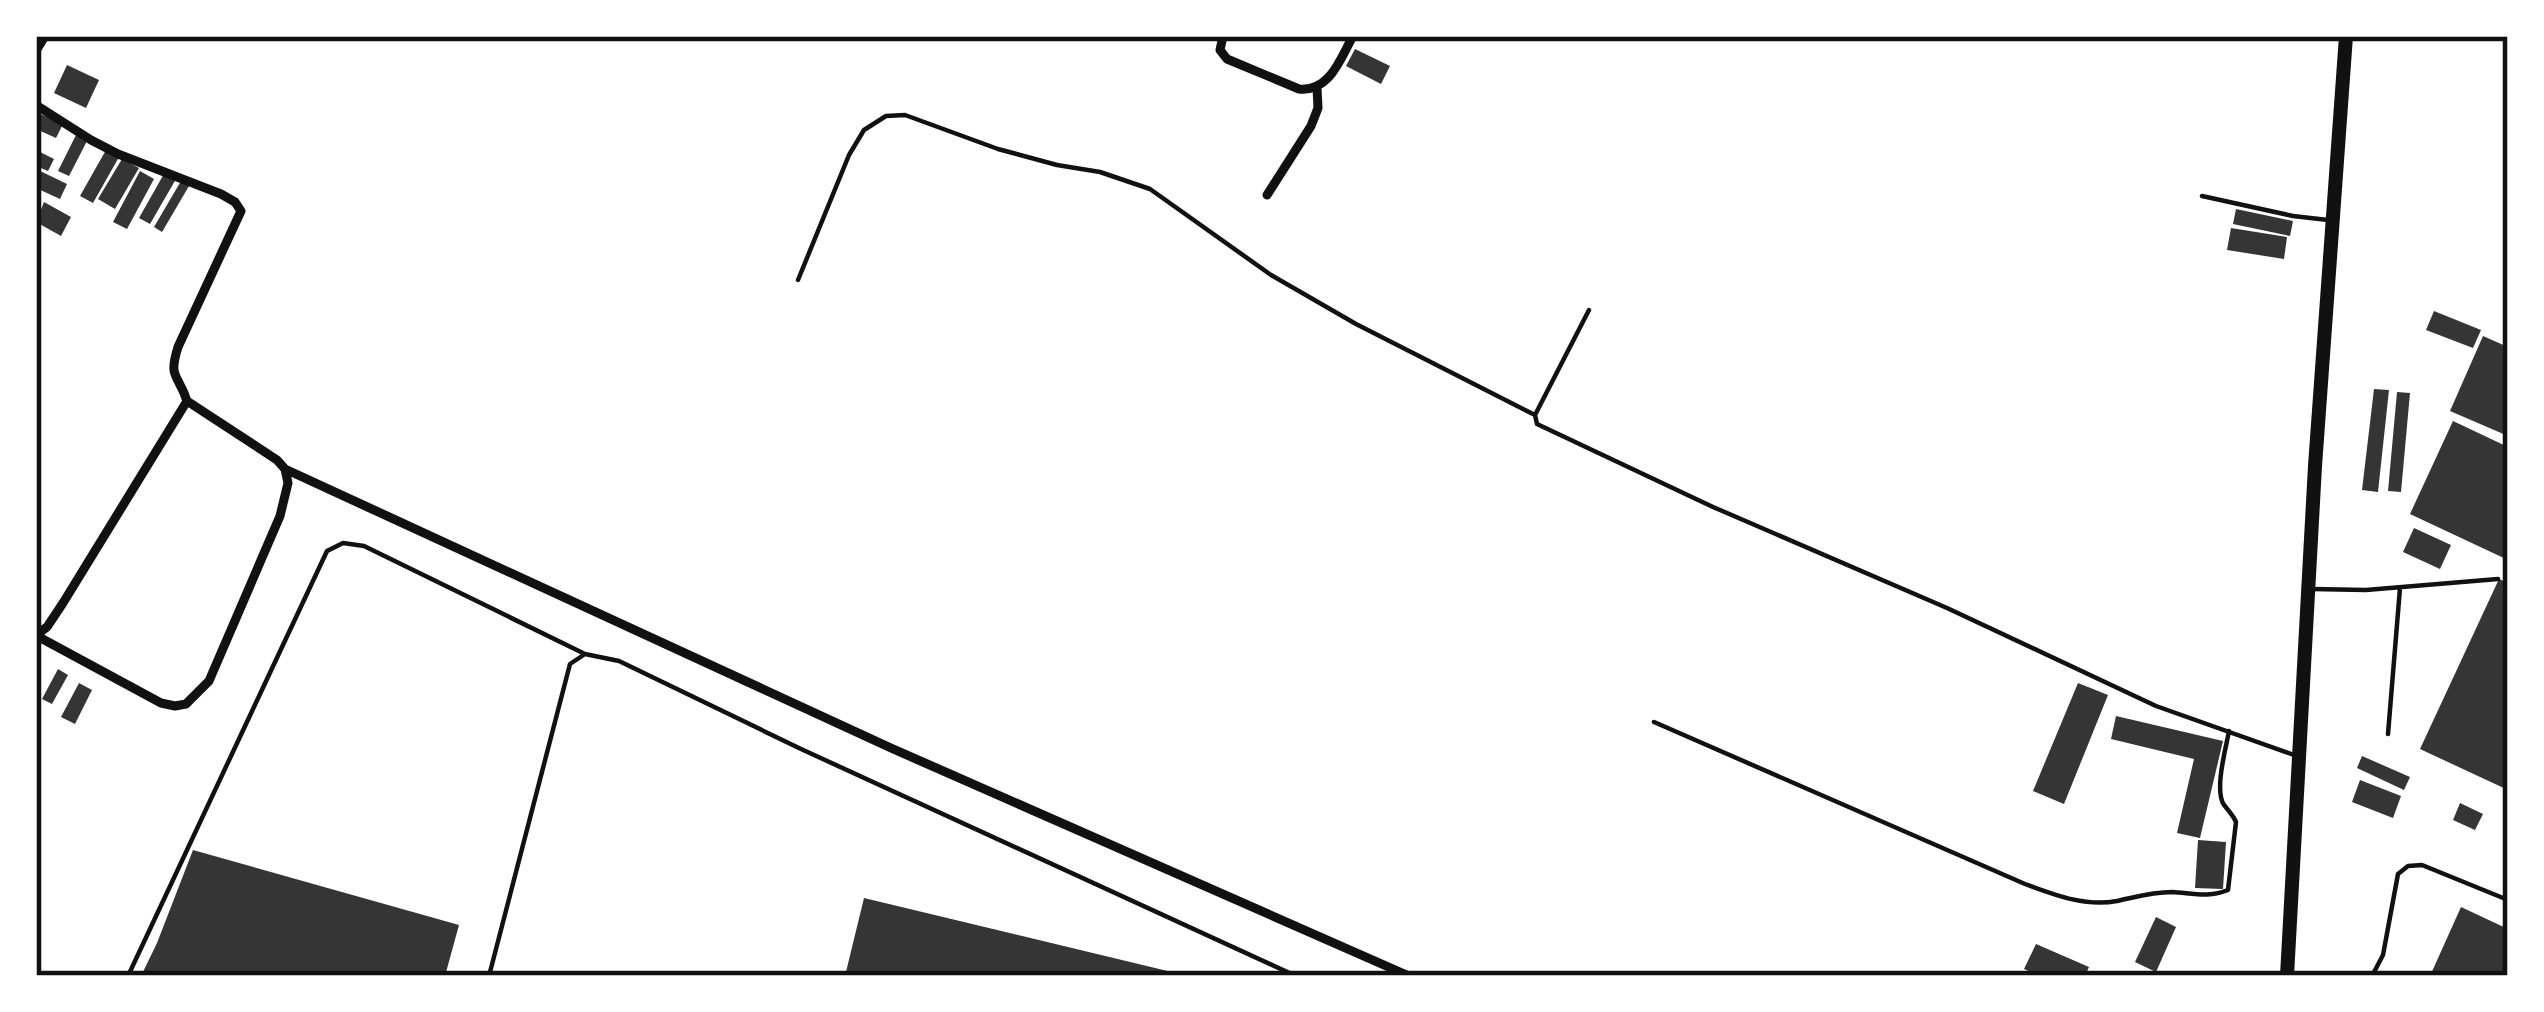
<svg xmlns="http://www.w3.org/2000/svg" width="2544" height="1012" font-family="Manrope,sans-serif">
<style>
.building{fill:#353535}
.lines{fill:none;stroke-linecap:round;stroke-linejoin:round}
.service{stroke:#111;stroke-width:4.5}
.minor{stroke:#111;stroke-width:9}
.primary{stroke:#111;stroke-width:14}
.neatline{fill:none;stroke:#111;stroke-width:4.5}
</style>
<rect width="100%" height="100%" fill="#fff"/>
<!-- building -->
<path class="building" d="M1355,49L1390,66L1381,84L1346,66Z
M67,65L99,80L86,108L54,93Z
M36,112L63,124L56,138L36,129Z
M76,135L87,141L69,176L58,171Z
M36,150L54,159L48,171L36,166Z
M106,150L119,157L93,203L80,196Z
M122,159L139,168L115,209L98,199Z
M36,169L67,184L60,199L36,188Z
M140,171L154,179L127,229L113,222Z
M165,172L176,179L150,224L139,218Z
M181,181L189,186L162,232L154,227Z
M44,202L71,217L61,236L36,222Z
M2236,209L2293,221L2290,236L2233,224Z
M2231,228L2287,237L2284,259L2227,250Z
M2434,311L2481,330L2473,348L2426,330Z
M2483,336L2508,347V436L2450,411Z
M2374,389L2389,390L2378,492L2362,490Z
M2397,392L2410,393L2401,492L2388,491Z
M2453,421L2508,447V560L2410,514Z
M2414,528L2451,545L2440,569L2403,552Z
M2499,579L2508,583V790L2420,749Z
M58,669L68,675L52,704L42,699Z
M79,683L92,690L75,724L61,717Z
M2078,683L2108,695L2064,804L2033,791Z
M2116,716L2223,741L2200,838L2177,833L2194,759L2111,739Z
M2362,756L2410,777L2404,790L2357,768Z
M2360,780L2401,796L2393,818L2352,802Z
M2460,803L2483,814L2475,830L2453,820Z
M2198,840L2226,842L2223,889L2195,888Z
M193,850L459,925L445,976H141L157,943Z
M864,898L1180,974V976H845Z
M2461,907L2508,929V976H2430Z
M2156,917L2176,927L2156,972L2135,962Z
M2036,944L2089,967L2085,976H2040L2024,969Z"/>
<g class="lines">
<!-- service -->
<path class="service" d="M2202,196L2293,216L2328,220
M798,280L849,155L864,130L886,116L905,115L998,149L1057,165L1100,172L1150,189L1271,275L1356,324L1535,415
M1589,310L1535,415L1537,424L1713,507L1947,608L2156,706L2294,755
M2312,589L2366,590L2498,579
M1654,722L2025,884C2055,895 2085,907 2117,901C2136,897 2152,892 2172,892C2192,893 2209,898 2228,890L2236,822C2233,815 2228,810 2224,805C2214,790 2226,748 2229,731
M2388,734L2400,588
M128,976L327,551L343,543L364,546L585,654
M489,976L570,664L585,654L619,661L801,749L1296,976
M2372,976L2383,955L2398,874L2408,866L2422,865L2508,900"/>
<!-- minor -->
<path class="minor" d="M1223,36L1220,50L1227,59L1299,89C1330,92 1340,59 1353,36
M36,51L45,36
M36,105L91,140L118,154L221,194L235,202L241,211L178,347C168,379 178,373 187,401L63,603L47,627L36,635
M1267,195L1311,126L1318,108L1317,88
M285,469L891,748L1409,976
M37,636L161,703L175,706L186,704L209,681L280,516L288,483L285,469L277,460L187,401"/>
<!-- primary -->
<path class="primary" d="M2287,976L2315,466L2346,36"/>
</g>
<!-- border -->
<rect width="2544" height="1012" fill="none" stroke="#ffffff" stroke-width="78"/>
<rect x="39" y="39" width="2466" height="934" class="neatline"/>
</svg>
